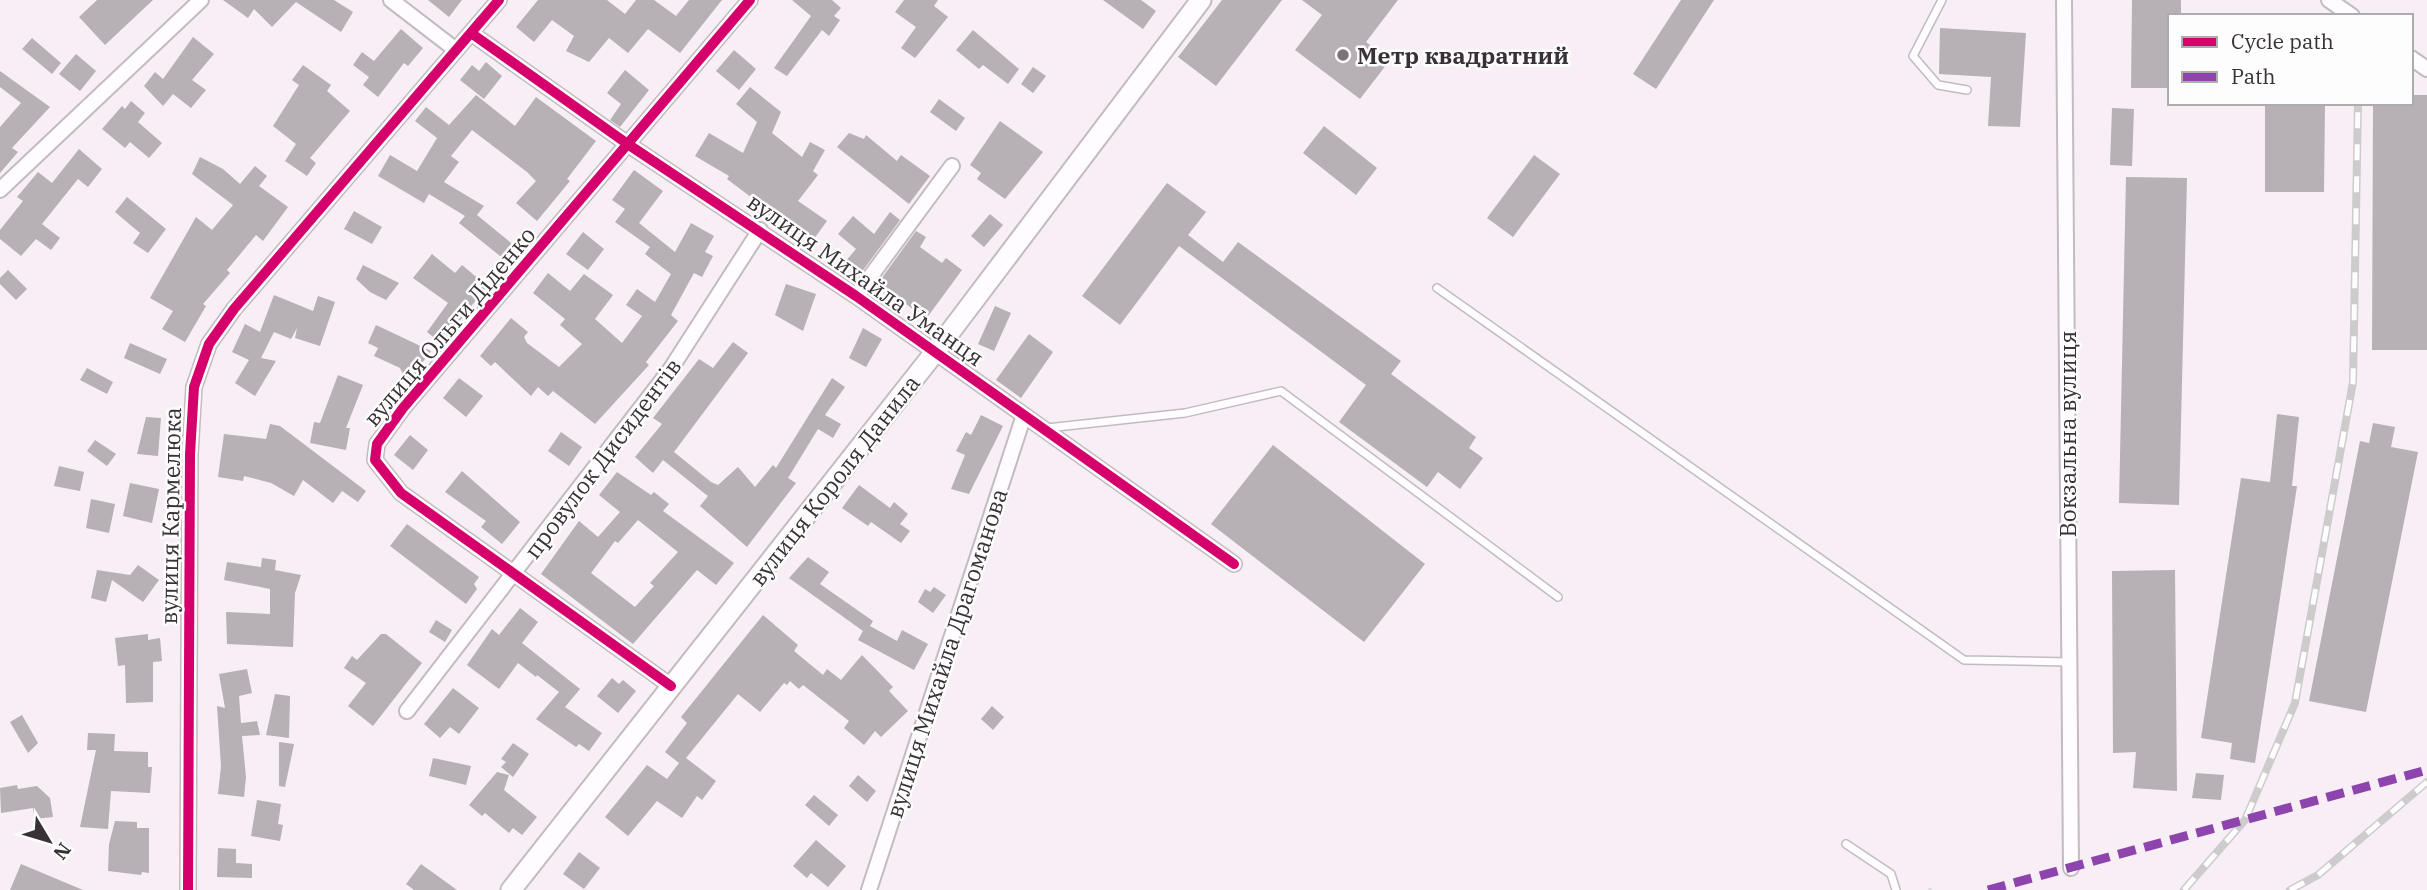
<svg xmlns="http://www.w3.org/2000/svg" width="2427" height="890" font-family="'IBM Plex Serif',serif">
<style>
.building{fill:#b7b0b5;fill-rule:evenodd}
.lines{fill:none;stroke-linecap:round;stroke-linejoin:round}
.lane-casing{stroke:#c3bbc0;stroke-width:10}
.street-casing{stroke:#c3bbc0;stroke-width:18}
.secondary-casing{stroke:#c3bbc0;stroke-width:23}
.path{stroke:#dddadc;stroke-width:3.5;stroke-dasharray:3.5 3.5;stroke-linecap:butt}
.lane{stroke:#fefcfe;stroke-width:7}
.street{stroke:#fefcfe;stroke-width:14}
.secondary{stroke:#fefcfe;stroke-width:19}
.rail-casing{stroke:#cecbcd;stroke-width:8}
.rail{stroke:#fdfdfd;stroke-width:5;stroke-dasharray:16;stroke-linecap:butt}
.quiet{stroke:#8e44ad;stroke-width:9;stroke-dasharray:18 9;stroke-linecap:butt}
.cycleway-casing{stroke:#fdfdfd;stroke-width:15}
.cycleway{stroke:#d6006c;stroke-width:10}
.poi-dot{fill:#7b7379;stroke:#fdfdfd;stroke-width:2.5}
.labels{text-anchor:middle;dominant-baseline:central;stroke-width:5;stroke-linejoin:round;paint-order:stroke}
.poi-label{font-size:23px;font-weight:bold;fill:#383136;stroke:#fdfdfd;text-anchor:start}
.street-label{font-size:23px;fill:#383136;stroke:#fdfdfd}
</style>
<rect width="100%" height="100%" fill="#f8eef5"/>
<!-- building -->
<path class="building" d="M97,0H153L105,45L79,17Z
M223,0H334L353,12L341,32L296,2L272,27L254,9L248,18Z
M428,0H462L449,17Z
M538,0H607L625,14L636,0H654L676,16L689,0H722L680,53L648,29L628,53L609,38L589,62L566,51L574,36L552,20L534,42L516,27Z
M792,0H832L841,8L834,16L840,20L829,36L822,30L787,76L774,68L811,16Z
M904,0H938L934,6L948,17L915,58L901,48L916,27L895,12Z
M1103,0H1141L1156,11L1143,29Z
M1222,0H1282L1216,86L1178,57Z
M1302,0H1398L1366,42L1390,60L1360,99L1295,50L1322,15Z
M1681,0H1714L1656,89L1633,74Z
M2132,0H2181V16H2170V88H2131Z
M1940,28L2026,33L2020,127L1988,126L1991,77L1939,74Z
M401,29L423,48L408,66L404,63L378,97L363,85L369,77L353,65L362,52L374,61Z
M973,30L1019,69L1008,84L983,65L979,69L956,50Z
M193,37L214,54L192,80L206,90L191,108L173,94L163,106L144,86L155,72L163,79Z
M32,38L61,63L52,74L22,49Z
M734,50L756,69L739,90L716,71Z
M76,54L96,71L80,91L59,74Z
M486,62L502,76L484,99L460,80L472,65L479,71Z
M303,65L331,85L327,91L350,111L310,158L316,163L307,176L285,161L296,144L273,126L299,85L292,80Z
M1033,67L1046,76L1033,93L1021,84Z
M625,70L649,90L620,127L610,120L621,104L607,93Z
M0,71L50,107L12,148L18,152L0,173V127L21,103L0,87Z
M750,87L781,112L772,133L802,157L810,142L825,150L813,171L818,175L798,201L827,221L811,243L772,212L766,219L755,211L760,204L727,179L729,176L695,156L709,133L743,153L757,122L736,104Z
M476,95L515,126L536,97L596,141L567,179L570,181L537,221L516,203L536,181L527,172L472,130L451,156L459,162L444,182L484,206L477,215L516,247L505,260L459,223L465,216L429,194L424,203L378,176L390,155L417,171L437,138L415,121L426,107L449,125Z
M2411,95H2427V350H2372L2373,103H2411Z
M939,99L965,118L956,131L930,112Z
M131,101L145,113L138,122L162,143L149,158L130,142L125,148L102,129L122,106L125,109Z
M2265,103H2325L2324,192H2265Z
M2112,108L2134,109L2132,166L2110,165Z
M1000,121L1043,152L1005,199L977,179L981,173L970,165Z
M1324,126L1377,168L1356,195L1303,153Z
M849,133L864,139L866,135L897,161L901,155L930,176L909,204L837,147Z
M79,149L102,169L88,187L78,179L42,224L60,238L51,250L36,239L21,256L0,239V230L23,201L17,197L38,172L52,183Z
M1534,155L1560,174L1513,237L1487,218Z
M200,157L223,169L240,184L255,166L267,176L259,186L288,207L263,241L256,235L227,270L230,273L203,304L206,306L185,342L162,329L173,311L150,298L196,217L212,230L233,205L192,174Z
M634,170L663,191L639,223L675,252L691,223L714,236L705,252L713,256L702,277L694,273L671,315L678,321L646,362L649,365L595,424L553,391L548,396L538,387L531,396L495,362L491,366L480,356L511,318L528,332L524,337L527,343L559,367L582,344L560,325L565,319L533,293L548,273L570,291L584,274L613,295L595,319L622,343L642,316L626,305L637,289L655,302L671,274L645,254L650,247L615,222L625,209L612,200Z
M2126,177L2187,178L2179,505L2119,503Z
M1167,183L1206,212L1188,235L1223,262L1238,242L1401,361L1391,374L1476,437L1469,448L1483,458L1460,489L1438,472L1427,487L1339,422L1366,385L1179,246L1120,325L1082,296Z
M127,197L166,229L148,253L133,243L140,233L115,212Z
M354,211L382,227L372,244L344,229Z
M890,212L900,220L861,273L846,261L856,249L838,234L853,216L874,234Z
M990,214L1003,225L984,247L971,236Z
M916,231L926,237L920,247L942,263L946,258L962,270L926,319L889,291L886,294L876,286Z
M583,232L604,249L588,270L566,254Z
M432,254L455,273L462,265L487,286L448,336L444,333L438,341L427,332L448,303L413,278Z
M363,265L399,283L386,300L370,292L356,279Z
M8,270L27,289L16,300L0,284V278Z
M786,284L816,294L803,331L775,315Z
M274,295L313,311L318,296L335,302L320,346L295,338L297,328L291,339L274,332L261,358L276,361L255,396L235,383L249,360L232,352L245,324L260,332Z
M995,306L1011,313L994,351L978,344Z
M376,325L431,351L416,371L417,377L407,382L400,368L374,356L378,348L368,343Z
M863,328L882,339L866,367L849,358Z
M1029,334L1053,352L1021,398L996,380Z
M733,342L748,353L674,452L711,482L718,485L738,467L755,487L773,465L776,468L832,378L845,387L825,415L841,424L833,438L818,429L788,478L796,483L747,547L700,506L708,496L704,493L663,460L653,473L635,457L662,424L653,418L699,359L713,368Z
M130,343L167,359L160,374L124,358Z
M87,368L113,382L107,394L80,380Z
M338,375L363,385L346,428H350L346,450L310,443L314,422L320,423Z
M459,378L483,396L466,417L443,398Z
M2277,414L2299,417L2292,486H2297L2255,763L2230,759L2232,743L2201,738L2241,478L2270,482Z
M981,415L1003,426L969,494L951,489L965,455L956,451L966,432L971,435Z
M146,417L161,418L158,456L137,454Z
M2373,423L2395,427L2391,447L2418,452L2366,712L2309,701L2360,441L2369,443Z
M270,424L280,426L366,491L358,502L342,491L333,503L303,480L294,496L271,483L244,476L243,481L218,477L224,434L266,439Z
M561,432L582,447L569,466L548,451Z
M410,435L428,450L413,470L394,455Z
M95,440L116,454L107,466L87,451Z
M1273,445L1425,564L1364,642L1211,524Z
M59,466L84,472L80,491L54,486Z
M462,471L520,522L502,544L481,527L486,521L445,492Z
M617,472L651,495L654,492L669,504L663,511L734,563L716,585L697,570L633,644L541,574L579,521L598,537L620,512L599,495ZM638,520L678,552L650,583L654,586L635,607L591,573L615,541L618,543Z
M130,483L159,489L152,523L123,516Z
M859,485L890,508L894,502L908,514L900,524L910,531L901,543L871,522L868,526L842,508Z
M91,499L115,504L109,533L86,528Z
M407,524L479,577L474,584L477,589L466,604L390,546Z
M808,557L829,572L820,584L873,621L870,626L897,641L902,630L928,644L914,670L858,640L863,631L789,578Z
M262,558L276,560L275,570L301,575L295,593L293,647L227,644L226,612L270,614V589L224,580L227,562L261,567Z
M138,565L159,580L143,602L112,580L106,602L91,598L97,570L130,575Z
M2175,570L2177,791L2133,788L2136,752L2113,753L2112,571Z
M934,587L946,595L933,613L918,602L925,589L930,592Z
M520,608L538,622L522,643L580,689L565,707L602,733L589,751L579,744L576,747L536,719L559,692L537,675L536,677L518,663L499,689L467,665L492,629L499,635Z
M763,615L798,645L794,651L823,675L827,669L841,680L862,655L893,687L889,691L908,711L881,737L875,731L864,745L844,728L849,721L803,685L799,689L790,681L787,685L784,683L760,712L738,694L686,758L716,781L702,800L697,796L682,818L657,801L628,836L605,817L647,765L667,779L679,763L665,752L687,723L681,717Z
M436,620L452,630L445,642L429,632Z
M148,634V640L160,638L162,661L153,662V702L126,703L125,665L118,666L115,638Z
M381,634H386L422,663L373,726L348,706L366,683L344,668L352,656L357,660Z
M247,669L252,693L239,696L241,723L257,721L260,735L242,736L246,777L244,797L218,794L221,766L217,706L225,708L219,674Z
M612,678L619,684L623,680L636,691L618,713L597,696Z
M453,688L479,708L459,734L450,727L440,738L424,724Z
M275,694L290,696L289,738L266,735Z
M992,706L1004,717L993,730L981,719Z
M22,715L38,743L28,753L10,722Z
M88,733L115,734L114,751L148,752V767H152L150,793L111,791L108,829L80,827L96,750H87Z
M279,742L294,744L285,787L279,786Z
M513,743L529,754L513,777L501,767L506,762L501,759Z
M433,758L471,766L466,785L429,776Z
M497,772L509,775L504,790L537,817L522,835L513,828L509,833L485,813L482,816L469,805Z
M2196,773L2224,775L2221,800L2192,798Z
M858,775L876,791L867,802L849,786Z
M17,785L18,789L37,786L50,798L53,817L34,819L33,808L1,813L0,788Z
M814,795L838,815L829,826L805,805Z
M257,800L281,804L278,824L283,825L280,841L251,836Z
M115,821L137,822V828H149V873L142,872L141,875L108,871L109,844Z
M816,840L846,866L828,887L811,873L807,878L793,866Z
M218,848L236,849V863L252,864V878L217,877Z
M579,852L600,868L584,889L563,874Z
M21,864L83,890H10Z
M421,864L457,890H414L406,884Z"/>
<g class="lines">
<defs>
<path id="lane" d="M1942,0L1913,56L1938,85L1967,90
M1437,288L1964,660L2069,662
M1047,428L1185,413L1281,391L1558,597
M1846,844L1891,874L1896,890"/>
<path id="street" d="M391,0L456,50
M2064,0L2071,868
M2329,0L2352,16
M471,33L629,145L856,296L1234,564
M2411,58L2427,69
M0,190L201,0
M856,296L952,166
M671,686L401,493L375,460L377,444L403,408L750,0
M407,711L670,370L760,230
M188,890L190,454L194,387L209,344L234,309L499,0
M869,890L1024,415"/>
<path id="secondary" d="M511,890L935,352L1201,0"/>
</defs>
<!-- lane casing -->
<use href="#lane" class="lane-casing"/>
<!-- street casing -->
<use href="#street" class="street-casing"/>
<!-- secondary casing -->
<use href="#secondary" class="secondary-casing"/>
<!-- path -->
<path class="path" d="M1930,888V890"/>
<!-- lane -->
<use href="#lane" class="lane"/>
<!-- street -->
<use href="#street" class="street"/>
<!-- secondary -->
<use href="#secondary" class="secondary"/>
<defs>
<path id="rail" d="M2184,890L2245,820L2295,703L2353,382L2358,103
M2290,890L2318,875L2427,782"/>
</defs>
<!-- rail casing -->
<use href="#rail" class="rail-casing"/>
<!-- rail -->
<use href="#rail" class="rail"/>
<!-- quiet -->
<path class="quiet" d="M1988,890L2427,770"/>
<defs>
<path id="cycleway" d="M471,33L629,145L856,296L1234,564
M671,686L401,493L375,460L377,444L403,408L750,0
M188,890L190,454L194,387L209,344L234,309L499,0"/>
</defs>
<!-- cycleway casing -->
<use href="#cycleway" class="cycleway-casing"/>
<!-- cycleway -->
<use href="#cycleway" class="cycleway"/>
</g>
<!-- markers -->
<circle class="poi-dot" cx="1343" cy="55" r="7"/>
<g class="labels">
<!-- poi labels -->
<g class="poi-label">
<text x="1357" y="55">Метр квадратний</text>
</g>
<!-- street labels -->
<g class="street-label">
<text transform="translate(866 279) rotate(35)">вулиця Михайла Уманця</text>
<text transform="translate(449 326) rotate(-50)">вулиця Ольги Діденко</text>
<text transform="translate(2067 434) rotate(-90)">Вокзальна вулиця</text>
<text transform="translate(602 458) rotate(-53)">провулок Дисидентів</text>
<text transform="translate(834 480) rotate(-52)">вулиця Короля Данила</text>
<text transform="translate(170 516) rotate(-89)">вулиця Кармелюка</text>
<text transform="translate(946 653) rotate(-72)">вулиця Михайла Драгоманова</text>
</g>
</g>
<!-- legend -->
<rect x="2168" y="14" width="245" height="91" fill="#fdfdfd" stroke="#aeabad" stroke-width="2"/>
<rect x="2182" y="37" width="35" height="10" fill="#d6006c" stroke="#aeabad" stroke-width="2"/>
<text x="2231" y="49" font-size="21" fill="#383136">Cycle path</text>
<rect x="2182" y="72" width="35" height="10" fill="#8e44ad" stroke="#aeabad" stroke-width="2"/>
<text x="2231" y="84" font-size="21" fill="#383136">Path</text>
<!-- north arrow -->
<g transform="translate(49 841) rotate(128)" stroke="#fdfdfd" stroke-width="5" paint-order="stroke">
<path d="M0-5L12 26L0 18L-12 26Z" fill="#383136"/>
<text y="-10" font-size="19" font-weight="bold" text-anchor="middle" fill="#383136">N</text>
</g>
</svg>
